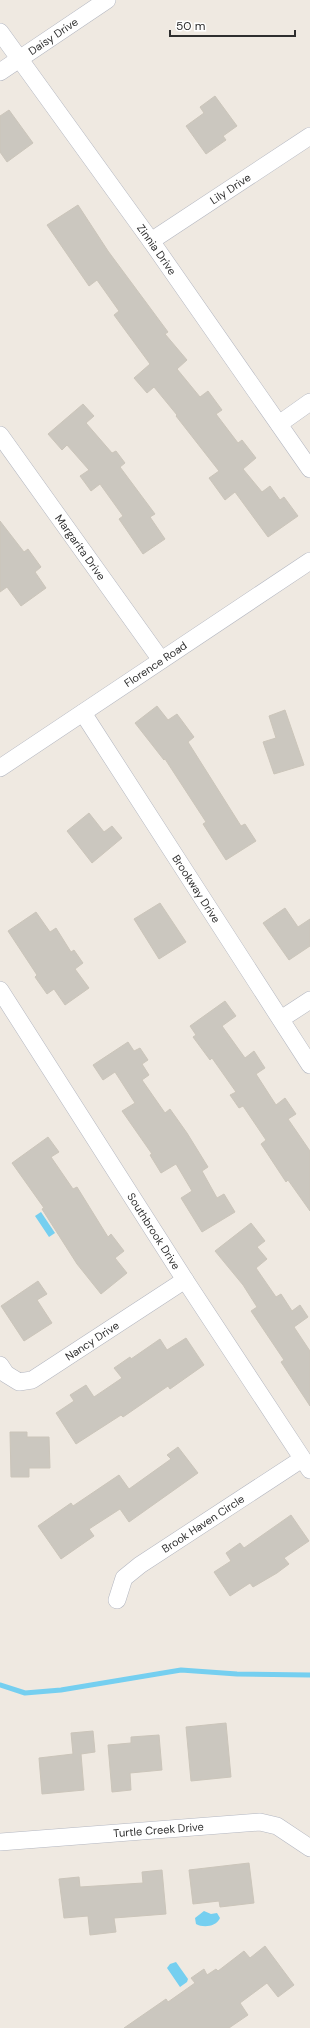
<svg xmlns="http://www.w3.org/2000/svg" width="310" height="2028" font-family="'DM Sans',sans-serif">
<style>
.water{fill:#75cff0}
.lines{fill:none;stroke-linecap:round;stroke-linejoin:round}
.stream{stroke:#75cff0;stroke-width:5}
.building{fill:#cbc7bf;stroke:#cbc5ba}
.minor-casing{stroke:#b4b7c1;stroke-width:18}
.minor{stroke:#fff;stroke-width:17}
.labels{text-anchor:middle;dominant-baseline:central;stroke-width:3;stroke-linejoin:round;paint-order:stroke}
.street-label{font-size:11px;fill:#2e2e2e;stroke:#fff}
</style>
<rect width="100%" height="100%" fill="#efe9e1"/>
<!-- water -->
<path class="water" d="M41,1212L55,1233L49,1237L35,1216Z
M204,1911L211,1914L217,1913L220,1918C216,1927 203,1928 196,1924L195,1918Z
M176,1962L188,1979L187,1982L180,1987L167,1968L170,1964Z"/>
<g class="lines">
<!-- stream -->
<path class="stream" d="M0,1685L25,1693L61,1690L181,1670L237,1674L310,1675"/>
</g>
<!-- building -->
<path class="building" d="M215,96L237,126L223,136L226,140L206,154L186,126L204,113L200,107Z
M9,110L33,143L7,162L0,152V116Z
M78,205L108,251L168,332L165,334L187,360L177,369L200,397L208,391L222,410L216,414L238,443L242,440L256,458L243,469L262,492L270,486L280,500L284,497L298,516L268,537L235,492L225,500L209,478L219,471L176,416L177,415L154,387L147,393L134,378L150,364L114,315L119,311L97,280L89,286L47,225Z
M83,404L94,416L86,423L112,453L116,451L125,463L120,467L155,514L150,517L165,539L143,554L119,519L123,516L100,484L91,491L80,476L89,470L67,445L62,450L48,434Z
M0,521L24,552L28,549L41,567L35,572L46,588L21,606L7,587L0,592Z
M157,706L168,720L177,714L194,737L188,742L241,826L245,824L256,841L226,860L203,824L206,822L165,759L164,760L135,723Z
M285,710L304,765L274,774L263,742L276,738L269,716Z
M89,813L104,832L112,826L122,838L92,863L67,831Z
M160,903L186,942L159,959L134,919Z
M285,908L298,927L310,919V946L289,960L263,923Z
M36,912L50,932L56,928L71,952L74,950L83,963L75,969L89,988L65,1005L54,989L47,994L35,977L37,975L8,931Z
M225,1001L236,1016L222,1026L245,1058L254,1051L265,1068L256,1074L276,1105L285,1098L296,1114L288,1119L310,1151V1211L288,1180L286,1182L261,1144L266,1140L243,1106L239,1108L230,1095L236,1092L212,1058L210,1060L193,1037L196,1035L190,1026Z
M128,1042L134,1051L140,1048L148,1060L142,1064L149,1075L142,1080L165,1113L170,1109L187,1133L208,1167L202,1171L217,1198L224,1194L235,1212L202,1232L181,1198L192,1191L176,1164L161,1173L150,1155L152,1154L122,1111L135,1103L115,1072L103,1080L93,1065Z
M48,1137L59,1152L51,1157L73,1189L77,1187L108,1237L111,1234L124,1251L115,1258L127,1273L101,1294L77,1264L42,1209L44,1208L12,1163Z
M251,1223L265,1241L257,1247L267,1259L256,1268L276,1297L281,1294L292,1311L300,1305L308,1317L294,1327L310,1351V1406L281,1362L284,1360L251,1311L257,1307L243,1285L215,1251Z
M38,1281L47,1294L37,1300L52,1323L24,1341L1,1306Z
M186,1338L204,1365L170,1389L168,1386L123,1417L121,1415L76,1444L56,1413L74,1401L70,1395L86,1385L94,1397L122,1378L114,1368L130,1357L131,1359L160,1339L167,1350Z
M10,1432H27V1437H49L50,1468H29V1477H11Z
M178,1447L198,1473L129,1522L120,1509L89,1529L94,1536L61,1559L38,1526L71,1503L73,1506L119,1475L129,1489L171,1459L167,1455Z
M291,1515L309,1541L284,1558L289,1564L277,1573L253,1587L250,1583L230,1596L214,1572L231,1561L226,1553L240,1543L244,1548Z
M226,1723L231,1777L191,1781L186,1727Z
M93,1731L95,1752L81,1754L84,1790L42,1794L39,1758L73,1754L71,1733Z
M159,1735L162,1770L130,1773L131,1790L112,1792L108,1745L131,1743V1737Z
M249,1863L254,1903L220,1907L219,1901L193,1904L189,1870Z
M162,1870L166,1914L114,1918L116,1932L90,1935L88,1916L64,1918L59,1879L79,1877L80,1887L143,1883L142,1872Z
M265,1946L294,1985L278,1997L267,1983L240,2003L248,2015L229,2028H124L166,1999L168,2002L195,1983L191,1978L204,1969L207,1975L216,1969L218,1971L244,1951L250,1958Z"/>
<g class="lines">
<defs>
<g id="minor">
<path id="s1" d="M0,32L151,241L310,469"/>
<path id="s2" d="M0,72L107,0"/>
<path id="s3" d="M151,241L310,136"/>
<path d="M279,424L310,402"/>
<path id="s4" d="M0,435L161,660"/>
<path id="s5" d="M83,713L310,1065"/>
<path id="s6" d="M0,768L310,561"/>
<path id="s7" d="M0,990L185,1280L310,1470"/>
<path d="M281,1019L310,1000"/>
<path id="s8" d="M0,1365L6,1374L19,1382L32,1380L185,1280"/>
<path id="s9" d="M117,1600L124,1578L140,1565L302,1459"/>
<path id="s10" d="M0,1842L260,1822L277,1826L310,1848"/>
</g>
</defs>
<!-- minor casing -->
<use href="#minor" class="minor-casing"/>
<!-- minor -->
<use href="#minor" class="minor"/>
</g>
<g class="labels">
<!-- street labels -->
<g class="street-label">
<text stroke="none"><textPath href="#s2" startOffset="64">Daisy Drive</textPath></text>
<text stroke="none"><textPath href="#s3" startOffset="95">Lily Drive</textPath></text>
<text stroke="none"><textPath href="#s1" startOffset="268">Zinnia Drive</textPath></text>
<text stroke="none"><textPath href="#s4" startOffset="138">Margarita Drive</textPath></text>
<text stroke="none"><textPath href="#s6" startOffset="187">Florence Road</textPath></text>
<text stroke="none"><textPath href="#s5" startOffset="209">Brookway Drive</textPath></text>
<text stroke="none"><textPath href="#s7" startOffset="286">Southbrook Drive</textPath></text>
<text stroke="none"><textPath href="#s8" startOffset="111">Nancy Drive</textPath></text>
<text stroke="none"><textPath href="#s9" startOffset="119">Brook Haven Circle</textPath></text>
<text stroke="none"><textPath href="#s10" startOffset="159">Turtle Creek Drive</textPath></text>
</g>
</g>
<!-- scale -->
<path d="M170 30v6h125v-6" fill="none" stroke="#2e2e2e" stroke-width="2"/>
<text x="176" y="30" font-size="12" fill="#2e2e2e" stroke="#ffffff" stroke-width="3" paint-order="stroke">50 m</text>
</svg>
